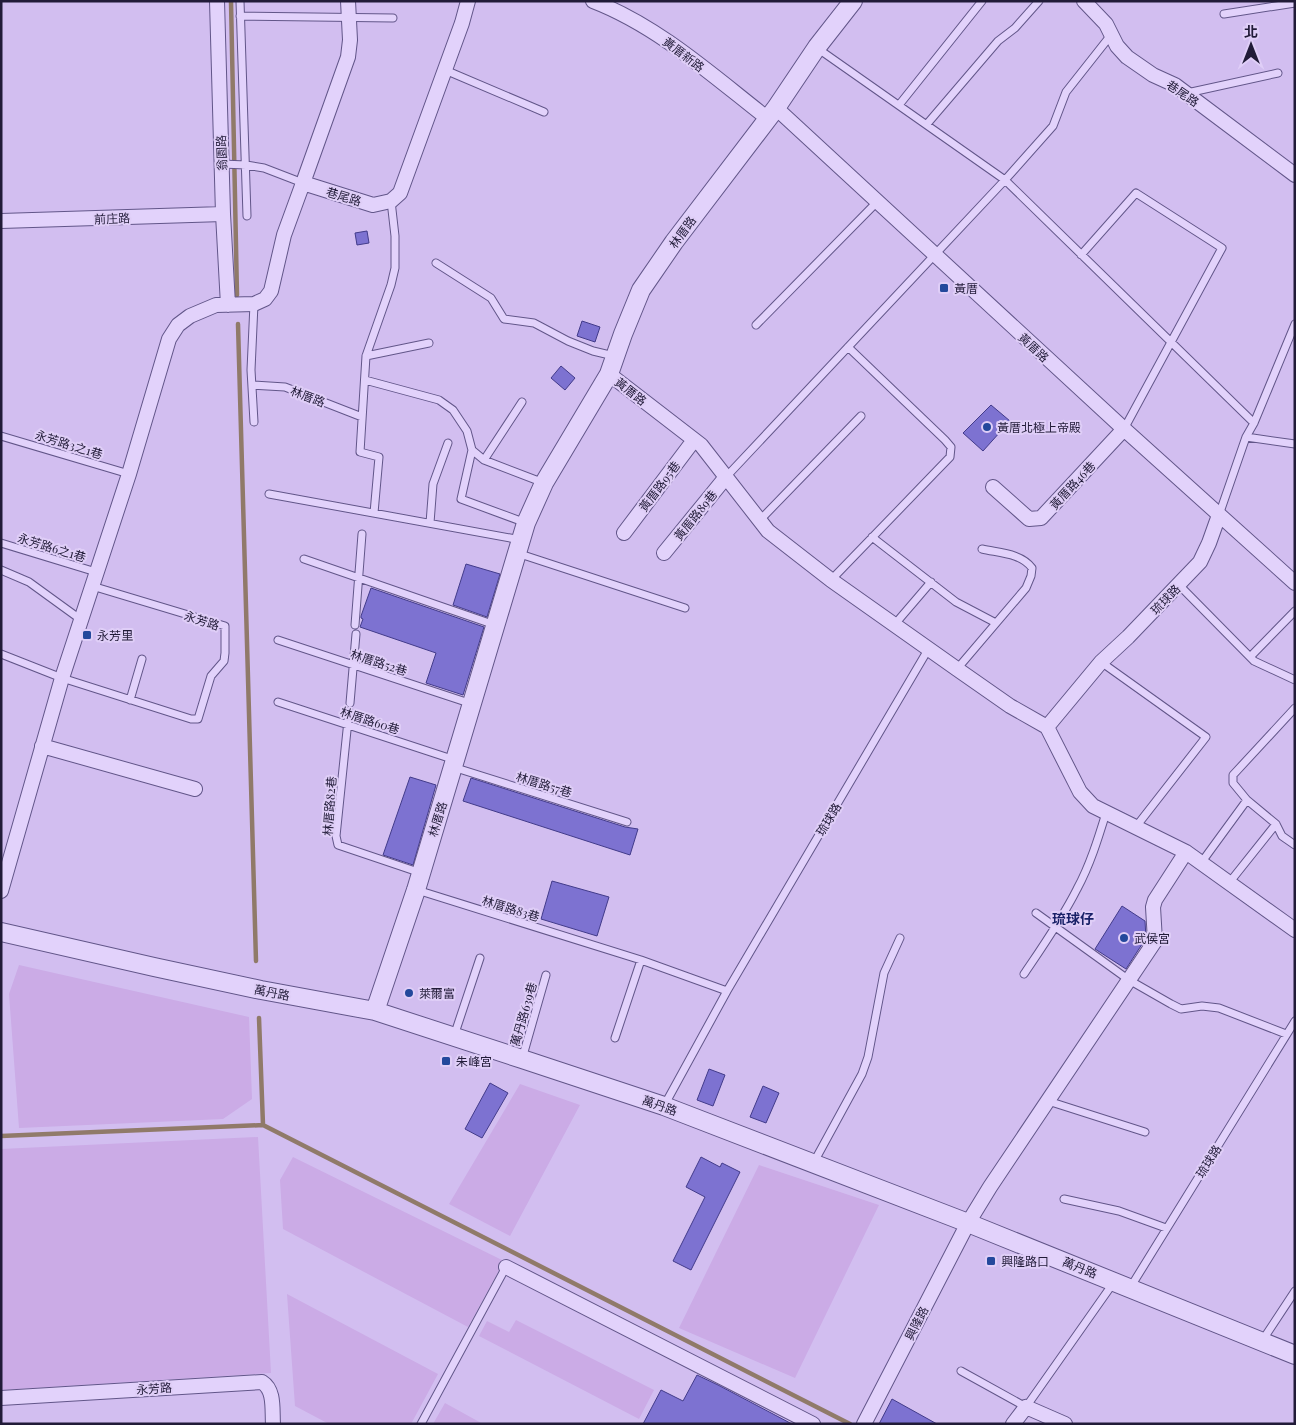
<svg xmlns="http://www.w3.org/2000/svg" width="1296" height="1425" font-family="'Playfair Display','Noto Sans TC',serif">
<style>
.farmland{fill:#cbabe6}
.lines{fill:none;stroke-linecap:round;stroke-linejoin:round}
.stream{stroke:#907a69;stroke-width:4.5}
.building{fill:#7d72d1;stroke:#423b8a}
.service-casing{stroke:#625689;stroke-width:9}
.minor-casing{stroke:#625689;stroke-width:16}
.tertiary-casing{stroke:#625689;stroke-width:20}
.service{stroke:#e2d2fb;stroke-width:7}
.minor{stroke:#e2d2fb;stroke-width:14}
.tertiary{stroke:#e2d2fb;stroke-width:18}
.poi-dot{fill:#23489c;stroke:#dfcef7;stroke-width:2}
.labels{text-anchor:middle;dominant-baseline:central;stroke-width:4;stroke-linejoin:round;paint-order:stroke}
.street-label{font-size:12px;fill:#211b38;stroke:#dfcef7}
.poi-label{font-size:12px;fill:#211b38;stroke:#dfcef7;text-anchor:start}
.neighbourhood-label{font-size:14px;font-weight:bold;fill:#182067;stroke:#dfcef7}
</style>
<rect width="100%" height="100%" fill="#d2bef0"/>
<!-- farmland -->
<path class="farmland" d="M19,965L249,1017L252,1099L223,1119L19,1128L9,994Z
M520,1084L580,1105L510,1236L449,1204Z
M258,1137L271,1373L1,1390V1149Z
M293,1157L504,1261L468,1327L283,1229L280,1180Z
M759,1165L879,1205L795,1378L679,1328Z
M287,1294L438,1374L411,1424H329L295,1406Z
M516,1320L654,1390L639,1419L479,1336L487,1321L509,1332Z
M445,1403L483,1424H433Z"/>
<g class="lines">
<!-- stream -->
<path class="stream" d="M231,1L237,295
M238,324L256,961
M259,1018L263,1125
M1,1136L263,1125L850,1424"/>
</g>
<!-- building -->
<path class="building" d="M367,231L369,243L357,245L355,233Z
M582,321L600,327L595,342L577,336Z
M561,366L575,378L565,390L551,378Z
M991,405L1010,421L983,451L963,433Z
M466,564L500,574L487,617L453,605Z
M371,588L484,627L463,695L426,683L436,653L360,627L363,619L361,618V616Z
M410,777L436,785L413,865L383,855Z
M471,778L625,827L638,829L630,855L463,801Z
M552,881L609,897L597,936L541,919Z
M1122,906L1145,921L1146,938L1126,969L1095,949Z
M709,1069L725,1075L713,1106L697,1100Z
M490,1083L508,1093L482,1138L465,1129Z
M763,1086L779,1093L766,1123L750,1117Z
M701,1157L720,1167L722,1163L740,1172L691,1270L673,1261L705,1197L686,1187Z
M697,1375L718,1385L792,1424H643L661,1390L683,1401Z
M892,1399L937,1424H879Z"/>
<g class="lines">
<defs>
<path id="service" d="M240,1L247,216
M1224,14L1295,3
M240,16L393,18
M817,48L1005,180L1254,423
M445,70L544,112
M1187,93L1278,73
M899,105L982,1
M927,124L998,41L1015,28L1039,1
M222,164L246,165L264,168L303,183
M1081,255L1136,193L1222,248L1124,429
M436,263L491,298L504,319L534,323L568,341L593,351L614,356
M254,304L251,370L254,422
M756,325L877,202
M366,356L429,343
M365,380L439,400L453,410L467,431L472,450L484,460L544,483
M252,385L285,387L362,417
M1,436L129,474
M1246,437L1295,444
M472,450L461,499L526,523
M484,460L522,402
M726,477L1005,180L1053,126L1066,92L1111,35
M269,494L521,540
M374,513L379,457L360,452L366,356L391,285L395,268V236L391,201
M1219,515L1246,437L1254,423L1295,324
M760,520L861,416
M430,523L433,484L448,443
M872,537L956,602L996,623
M1,543L96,572
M517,553L685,608
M304,559L495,625
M1,570L29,582L80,619
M831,580L950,457L951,447L945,440L848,347
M1179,585L1254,661L1295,680
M895,624L931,582
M355,625L362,534
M278,640L472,704
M1,654L62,678L191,719H198L211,676L224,661L225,653V626L92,586
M1250,657L1295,611
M1101,662L1206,737L1135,828
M957,669L1026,588L1031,576L1032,568C1021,553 999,553 982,549
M130,700L142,659
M278,702L455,760
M350,703L356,634
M1295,708L1233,775V783L1247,800L1276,824L1282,836L1295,845
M349,711L336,836L338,845L421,873
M453,767L627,822
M1201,863L1247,800
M1229,883L1276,824
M417,890L641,960L727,991
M1036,913L1129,980L1171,1004L1181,1009L1202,1006L1219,1008L1286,1034
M1024,974C1043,946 1062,919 1077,889C1090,865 1098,839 1106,813
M454,1036L480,958
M615,1038L641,960
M522,1059L546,975
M1048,1101L1145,1132
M664,1106L727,991L929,648
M814,1162L862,1074L868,1057L884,973L900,938
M1064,1199L1119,1211L1166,1228
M1130,1288L1295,1021
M1262,1341L1295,1291
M961,1371L1026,1407L1114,1282
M421,1424L506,1267"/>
<path id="minor" d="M217,1L223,214L228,305
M593,1C658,26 713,76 767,118
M1084,1L1106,24L1117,46L1127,57L1153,75L1175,85L1295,175
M776,108L1124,429L1295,583
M303,183L348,57L350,40L348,1
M1,221L223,214
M609,374L701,445L768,531L831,580L957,669L1010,706L1047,727
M993,487L1029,519L1041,518L1124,429
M624,533L694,440
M664,553L726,477
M1047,727L1080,792L1093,806L1186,852L1295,930
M1047,727L1101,662L1128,637L1200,562L1209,543L1219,515
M42,746L195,789
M1,891L62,678L129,474L169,339L178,325L190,316L216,305L254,304L265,299L271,291L284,235L303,183L373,205L391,201L400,193L462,23L468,1
M506,1267L813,1424
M1,1398L262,1382C275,1390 272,1410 273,1424
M864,1424L968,1223L990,1187L1155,941L1153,907L1155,900L1186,852
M1013,1424L1026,1407L1065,1424"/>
<path id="tertiary" d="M1,932L154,967L261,990L375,1011L522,1059L664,1106L968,1223L1295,1355
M375,1011L416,890L526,523L544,483L609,374L623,334L641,290L674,242L776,108L817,47L853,1"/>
</defs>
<!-- service casing -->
<use href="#service" class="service-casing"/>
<!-- minor casing -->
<use href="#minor" class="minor-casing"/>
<!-- tertiary casing -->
<use href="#tertiary" class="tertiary-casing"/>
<!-- service -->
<use href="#service" class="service"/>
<!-- minor -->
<use href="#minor" class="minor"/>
<!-- tertiary -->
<use href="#tertiary" class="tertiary"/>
</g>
<!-- markers -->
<g class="poi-dot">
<rect x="939" y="283" width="10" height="10" rx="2.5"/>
<circle cx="987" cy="427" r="5"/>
<rect x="82" y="630" width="10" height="10" rx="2.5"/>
<circle cx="1124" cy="938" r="5"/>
<circle cx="409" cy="993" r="5"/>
<rect x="441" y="1056" width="10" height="10" rx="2.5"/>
<rect x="986" y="1256" width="10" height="10" rx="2.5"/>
</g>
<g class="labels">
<!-- street labels -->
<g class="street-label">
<text transform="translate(684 54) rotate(37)">黃厝新路</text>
<text transform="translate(1183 93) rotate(34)">巷尾路</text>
<text transform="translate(221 153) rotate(-92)">翁園路</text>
<text transform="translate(344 196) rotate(17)">巷尾路</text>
<text transform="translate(112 218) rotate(-2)">前庄路</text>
<text transform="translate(682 232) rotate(-54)">林厝路</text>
<text transform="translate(1034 347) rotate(43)">黃厝路</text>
<text transform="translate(631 391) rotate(38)">黃厝路</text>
<text transform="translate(308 396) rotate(21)">林厝路</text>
<text transform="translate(69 444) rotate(17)">永芳路3之1巷</text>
<text transform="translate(1072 485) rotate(-47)">黃厝路46巷</text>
<text transform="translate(659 486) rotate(-53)">黃厝路95巷</text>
<text transform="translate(695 515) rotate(-51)">黃厝路89巷</text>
<text transform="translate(52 547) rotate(17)">永芳路6之1巷</text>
<text transform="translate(1165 599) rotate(-46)">琉球路</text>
<text transform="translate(202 620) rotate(18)">永芳路</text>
<text transform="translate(379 662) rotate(18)">林厝路52巷</text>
<text transform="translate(370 720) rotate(18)">林厝路60巷</text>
<text transform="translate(544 784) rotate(17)">林厝路57巷</text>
<text transform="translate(329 806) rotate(-86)">林厝路82巷</text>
<text transform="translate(437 819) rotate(-73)">林厝路</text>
<text transform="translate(828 819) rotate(-59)">琉球路</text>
<text transform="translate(511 908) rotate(17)">林厝路83巷</text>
<text transform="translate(272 992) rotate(11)">萬丹路</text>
<text transform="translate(523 1014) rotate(-74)">萬丹路639巷</text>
<text transform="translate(660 1105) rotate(19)">萬丹路</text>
<text transform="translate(1208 1161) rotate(-58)">琉球路</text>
<text transform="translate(1080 1267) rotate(22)">萬丹路</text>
<text transform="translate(916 1323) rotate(-63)">興隆路</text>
<text transform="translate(154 1388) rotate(-4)">永芳路</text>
</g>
<!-- poi labels -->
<g class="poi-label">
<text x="954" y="288">黃厝</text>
<text x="997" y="427">黃厝北極上帝殿</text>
<text x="97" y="635">永芳里</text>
<text x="1134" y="938">武侯宮</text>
<text x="419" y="993">萊爾富</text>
<text x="456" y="1061">朱峰宮</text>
<text x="1001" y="1261">興隆路口</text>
</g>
<!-- neighbourhood labels -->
<g class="neighbourhood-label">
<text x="1073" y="918">琉球仔</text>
</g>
</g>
<!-- border -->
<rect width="1296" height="1425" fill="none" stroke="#211b38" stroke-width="5"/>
<!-- north arrow -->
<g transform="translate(1251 45)" stroke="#dfcef7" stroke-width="4" paint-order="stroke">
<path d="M0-4L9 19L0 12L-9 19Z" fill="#211b38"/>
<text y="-8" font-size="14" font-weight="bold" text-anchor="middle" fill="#211b38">北</text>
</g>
</svg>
